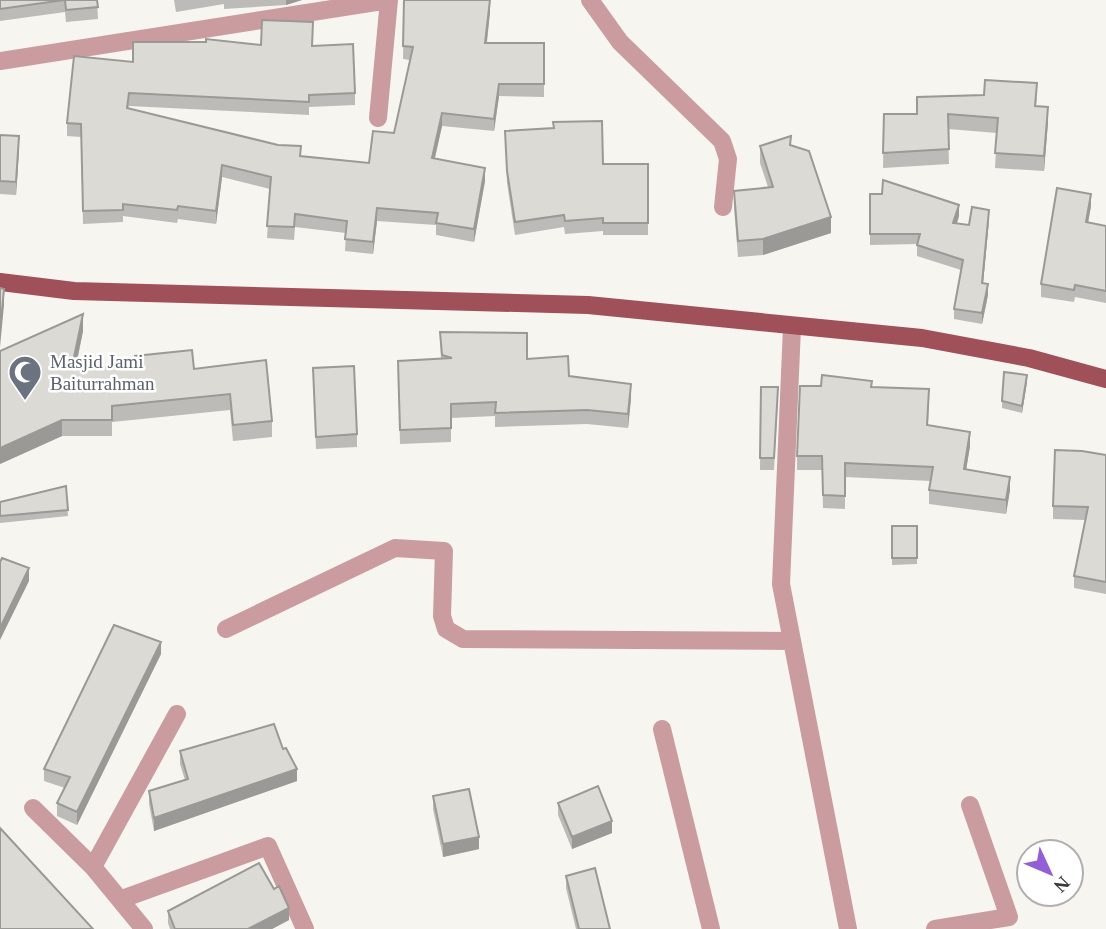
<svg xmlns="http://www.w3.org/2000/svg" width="1106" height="929" font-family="'Times New Roman',serif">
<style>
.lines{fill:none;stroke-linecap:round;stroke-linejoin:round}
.minor{stroke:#cb9c9f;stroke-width:18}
.primary{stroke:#a05058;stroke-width:18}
.wall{fill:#bdbbb7}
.shaded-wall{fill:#9a9995}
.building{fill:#dcdad5;stroke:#9a9995;stroke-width:2}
.labels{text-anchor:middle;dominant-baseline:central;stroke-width:5;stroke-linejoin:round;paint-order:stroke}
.worship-label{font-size:19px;fill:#5b616d;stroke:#fff;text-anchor:start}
</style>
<rect width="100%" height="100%" fill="#f7f5f0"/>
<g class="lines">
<!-- minor -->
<path class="minor" d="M590,0L620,42L722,141L728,159L723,207
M0,61L389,0
M378,118L389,0
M792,327L781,584L848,929
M226,629L395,548L444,551L442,616L446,629L463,639L792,641
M662,729L711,929
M33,808L93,867
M122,899L268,846L305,929
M144,929L93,867L177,714
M935,929L1009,917L970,805"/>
<!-- primary -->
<path class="primary" d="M0,282L74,291L588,305L922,338L1029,358L1106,379"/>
</g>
<!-- wall -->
<path class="wall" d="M0,0H97L98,19L66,22L65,12L0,21Z
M174,0H302L286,5L224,9V4L176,12Z
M404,0L490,12L487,43H544V97L499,96L494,131L442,126L435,158L485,181L474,242L436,235V225L377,221L373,254L345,251L346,233L295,227L294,240L267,238L270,189L222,177L216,224L178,219L177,223L123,216V222L83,224L81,137L67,136V123L133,62L261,45L313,35V46L355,93V105L309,107V115L129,106L128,108L301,156L369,163L394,133L410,60L403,59Z
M1037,98L1036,106L1048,122L1044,171L995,168L997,133L948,129L949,164L883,168L884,114H917Z
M505,131L603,164H648V235H603V231L565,234L564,227L515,235L507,183Z
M0,135L19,149L16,195L0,194Z
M791,145L831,233L763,255L738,257L734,207V191L768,187L760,163V146Z
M870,194L959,216L957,224L969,225L989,220L983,284L988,295L982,324L954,319V309L961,270L917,256V244L870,245Z
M1091,206L1088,222L1106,226V303L1075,297L1074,302L1041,297V284Z
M83,331L76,367L135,368V356L194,369L272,421V437L233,441L230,410L112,422V436H62L0,464Z
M440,332L527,359L569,376L631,398L628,428L587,424L495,427V416L451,418V442L400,444L398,361L441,359Z
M313,368L357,434V447L316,449Z
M1027,382L1022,413L1002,408V401Z
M761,387L778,400L774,470H760Z
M872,387L929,403L928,425L970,446L966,470L1010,490L1006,514L929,504V490L931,481L845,477V509L823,508L822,470H797V456Z
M1106,455V594L1074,588V576L1085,520L1053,519V506Z
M66,486L68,516L0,523V502Z
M892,526H917V564L892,565Z
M161,654L77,825L57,816V803L65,788L44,781V769Z
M283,749L297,781L154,831L149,804V791L185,780L180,764V751Z
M433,796L479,849L443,857L433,809Z
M558,803L612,833L572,849L558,815Z
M566,876L610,929H576L566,888Z
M168,911L289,920L272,929H170L168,923Z"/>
<!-- shaded-wall -->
<path class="shaded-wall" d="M286,0H302L286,5Z
M490,0V12L485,56V43Z
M499,84V96L494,131V119Z
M1048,107V122L1044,171V156Z
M442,113V126L432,170V158Z
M19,136V149L16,195V182Z
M222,165V177L216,224V211Z
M485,168V181L474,242V229Z
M1091,194V206L1086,234V222Z
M959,205V216L953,234V223Z
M377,208V221L373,254V242Z
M989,210V220L982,294V283Z
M831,217V233L763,255V239Z
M988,284V295L982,324V313Z
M4,289V305L0,347V331Z
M83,314V331L72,384V367Z
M1027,375V382L1022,413V406Z
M631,384V398L628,428V414Z
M62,420V436L0,464V448Z
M970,432V446L964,483V469Z
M1010,477V490L1006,514V500Z
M29,568V581L0,640V628Z
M161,642V654L77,825V812Z
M297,769V781L154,831V818Z
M612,821V833L572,849V837Z
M479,837V849L443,857V844Z
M289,908V920L272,929H248Z"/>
<!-- building -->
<path class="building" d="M0,0H64L0,9Z
M65,0H97L98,7L66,10Z
M404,0H490L485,43H544V84H499L494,119L442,113L432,158L485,168L474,229L436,223L438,213L377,208L373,242L345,239L347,221L295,214L294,227L267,226L271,177L222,165L216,211L178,206L177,210L123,204V210L83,211L81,124L67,123L74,56L133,62V42H206V39L261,45L262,20L313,22L312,46L353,44L355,93L309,95V102L129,93L127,108L278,145L301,146L300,156L369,163L373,131L394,133L413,47L403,46Z
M985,80L1037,83L1035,106L1048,107L1044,156L995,153L998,118L948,114L949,149L883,153L884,114H917V97L984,95Z
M602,121L603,164H648V223H603V218L565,221L564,215L515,222L507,171L505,131L554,128L553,122Z
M0,135L19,136L16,182L0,181Z
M791,136L790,145L809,151L831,217L763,239L738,241L734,191L773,187L760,146Z
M883,180L959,205L953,223L969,225L972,207L989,210L982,283L988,284L982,313L954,309L963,260L917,245L920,234H870V194H882Z
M1057,188L1091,194L1086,222L1106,226V291L1075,285L1074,290L1041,284Z
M0,288L4,289L0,331Z
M83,314L72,367L136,368L135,356L192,350L194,369L266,360L272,421L233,425L230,394L112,406V420H62L0,448V351Z
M440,332L527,333V359L568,356L569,376L631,384L628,414L587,410L495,413L496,402L451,404V428L400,430L398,361L452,358L442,355Z
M354,366L357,434L316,437L313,368Z
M1004,372L1027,375L1022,406L1002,401Z
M822,375L872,381L871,387L929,389L927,425L970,432L964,469L1010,477L1006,500L929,490L933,467L845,463V496L823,495L822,456H797L800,386H821Z
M761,387H778L774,458H760Z
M1055,450L1082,451L1106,455V582L1074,576L1088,507L1053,506Z
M66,486L68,510L0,516V502Z
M892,526H917V558H892Z
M2,558L29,568L0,628V562Z
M114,625L161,642L77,812L57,803L70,777L44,769Z
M274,724L283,749L286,748L297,769L154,818L149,791L188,779L180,751Z
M598,786L612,821L572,837L558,803Z
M469,789L479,837L443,844L433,796Z
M0,828L93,929H0Z
M259,863L274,889L279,886L289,908L248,929H175L168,911Z
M595,868L610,929H579L566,876Z"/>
<!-- icons -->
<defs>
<symbol id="mosque-pin" viewBox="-11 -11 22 30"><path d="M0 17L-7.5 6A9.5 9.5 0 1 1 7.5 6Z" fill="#6b7280" stroke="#fff"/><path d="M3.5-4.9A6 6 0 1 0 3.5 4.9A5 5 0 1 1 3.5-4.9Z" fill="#fff"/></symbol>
</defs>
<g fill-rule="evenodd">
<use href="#mosque-pin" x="6" y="353" width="38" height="52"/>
</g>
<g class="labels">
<!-- worship labels -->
<g class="worship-label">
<text x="50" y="361">Masjid Jami<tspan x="50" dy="22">Baiturrahman</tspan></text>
</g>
</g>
<!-- north arrow -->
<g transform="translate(1050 873) rotate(134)"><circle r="33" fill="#ffffff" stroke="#b0afaf" stroke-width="2"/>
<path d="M0-5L12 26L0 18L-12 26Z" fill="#935fd7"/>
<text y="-10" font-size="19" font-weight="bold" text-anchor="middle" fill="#393836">N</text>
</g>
</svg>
